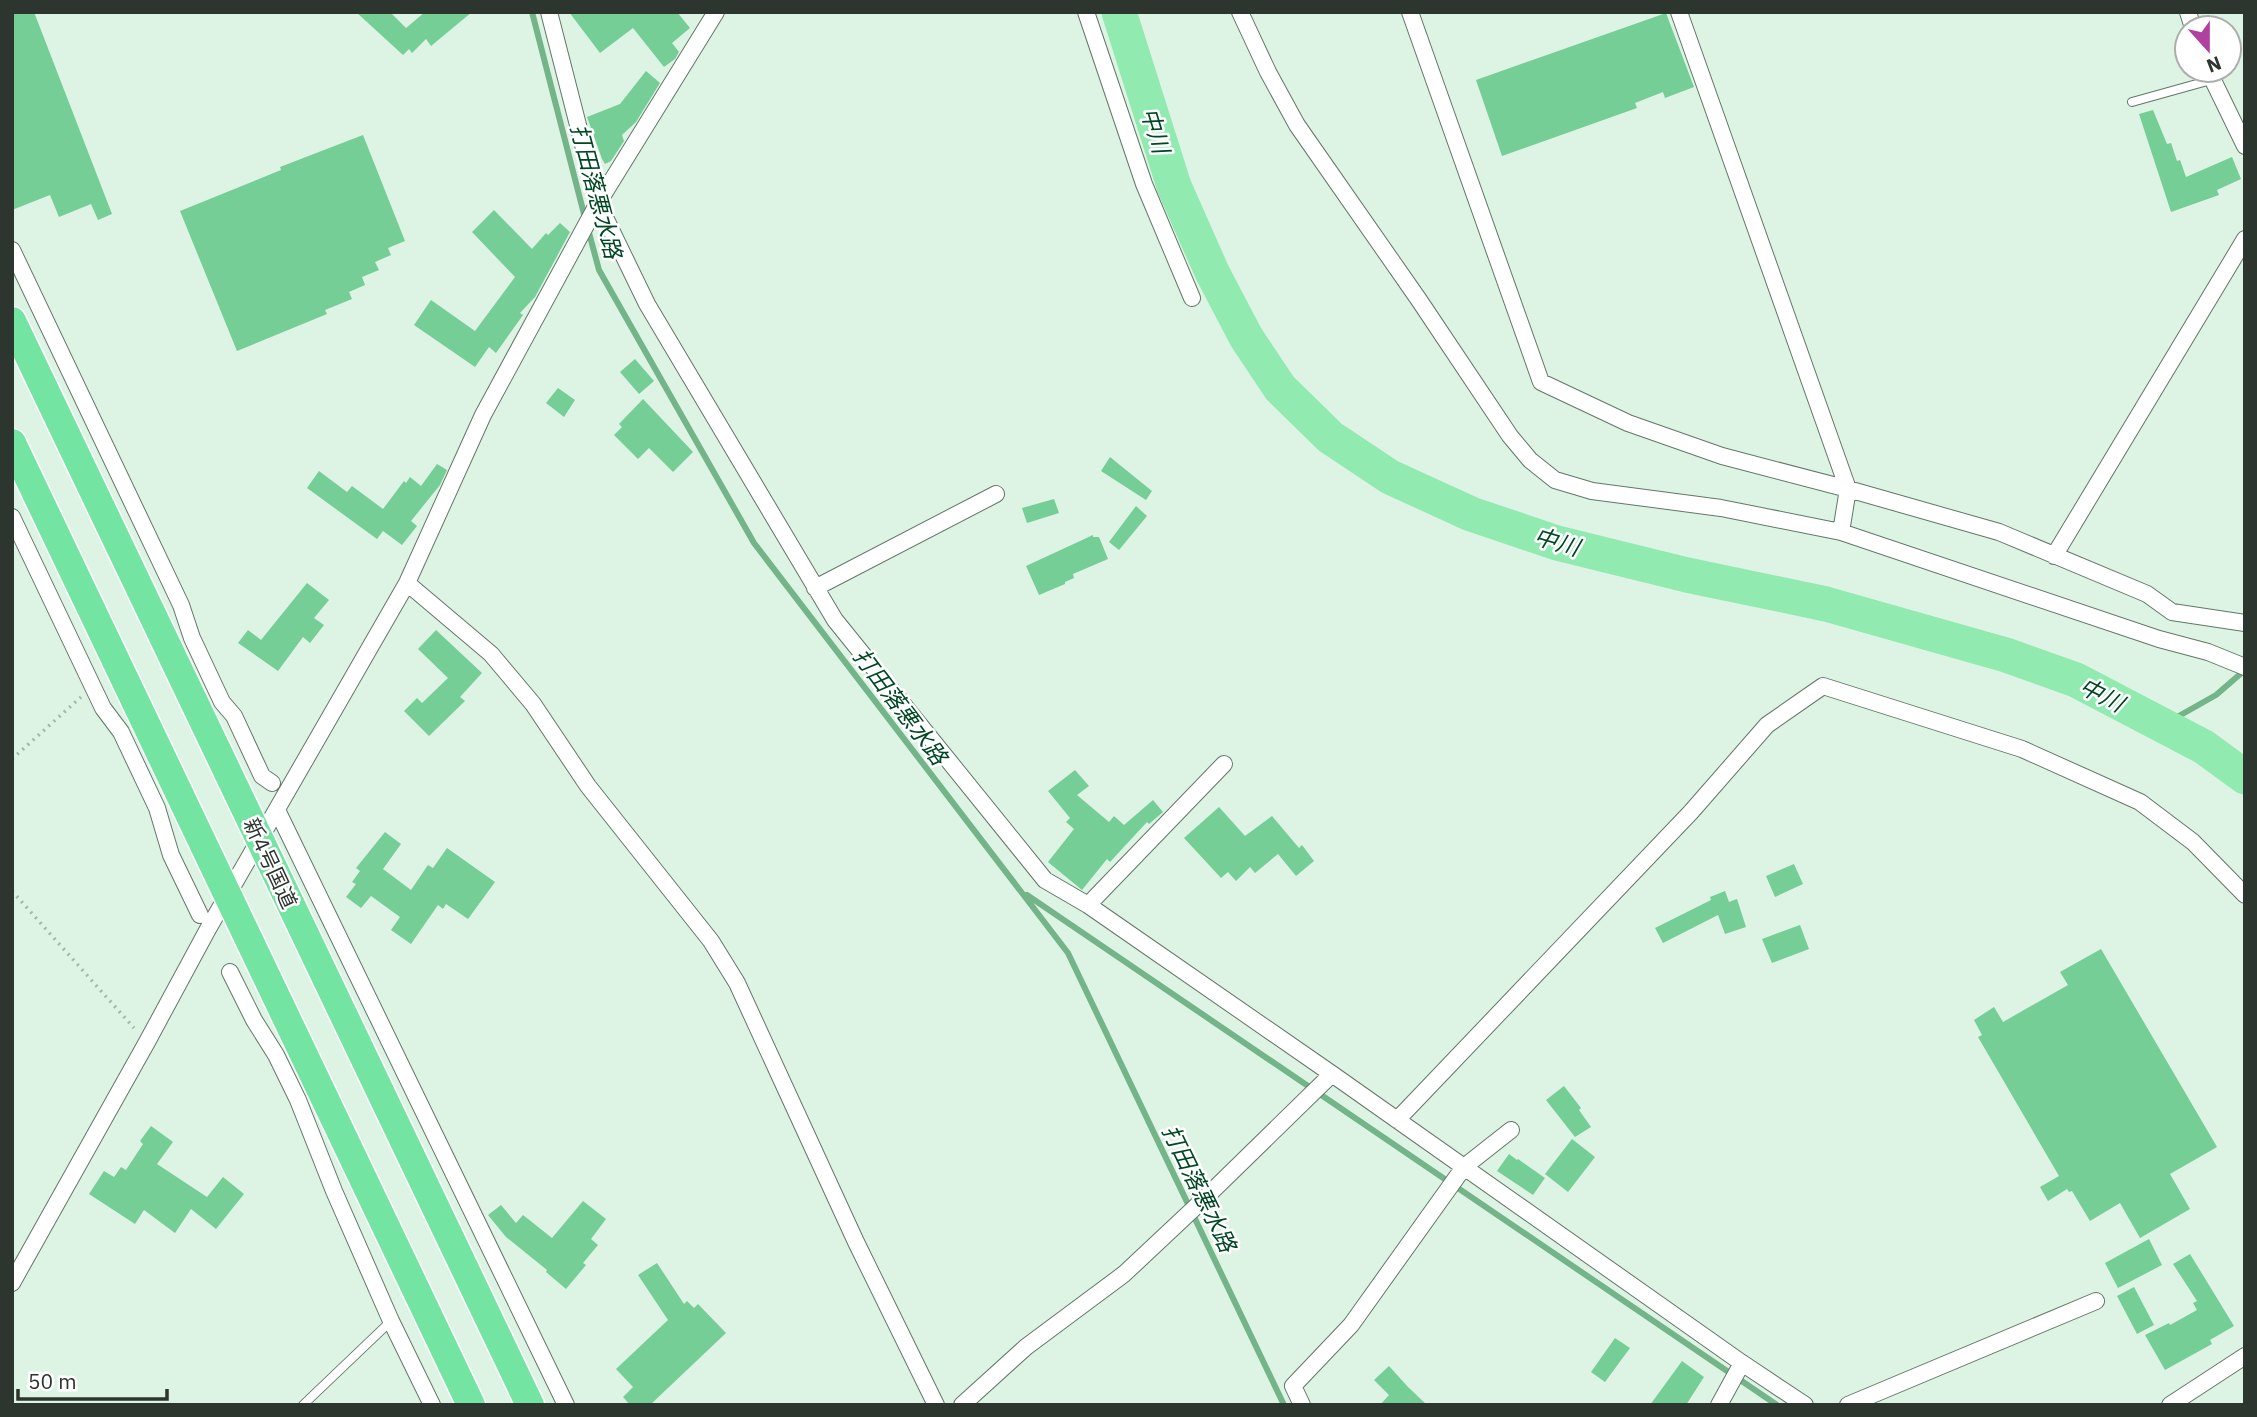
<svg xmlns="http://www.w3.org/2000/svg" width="2257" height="1417" font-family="'IBM Plex Sans','Noto Sans JP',sans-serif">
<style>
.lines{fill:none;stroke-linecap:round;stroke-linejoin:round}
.stream{stroke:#73b488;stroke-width:6}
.river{stroke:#91eaaf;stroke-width:35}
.building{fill:#75ce95}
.service-casing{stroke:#637769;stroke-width:10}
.minor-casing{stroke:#637769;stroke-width:18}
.trunk-casing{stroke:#fff;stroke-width:31}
.path{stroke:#a5b7aa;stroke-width:3.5;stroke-dasharray:2 5;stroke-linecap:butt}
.service{stroke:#fff;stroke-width:8}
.minor{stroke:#fff;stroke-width:16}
.trunk{stroke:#74e4a3;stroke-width:28}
.labels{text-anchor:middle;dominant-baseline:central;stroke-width:5;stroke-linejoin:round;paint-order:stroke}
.street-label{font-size:21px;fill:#2c352e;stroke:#fff}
.water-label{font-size:23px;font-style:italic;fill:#004723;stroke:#fff}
</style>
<rect width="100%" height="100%" fill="#ddf3e3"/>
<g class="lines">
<!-- stream -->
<path class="stream" d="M532,12L585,218
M588,229L599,270L754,543L1068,953L1284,1405
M2163,725L2216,695L2245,670
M1027,895L1777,1405"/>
<!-- river -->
<path class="river" d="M1119,12L1174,186L1212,272L1246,337L1280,388L1330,437L1390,477L1471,514L1557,543L1687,575L1826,604L2006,655L2076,680L2204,747L2245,777"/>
</g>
<!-- building -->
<path class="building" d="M12,12H34L112,214L98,220L91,204L59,217L50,195L12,210Z
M356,12H390L406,28L425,12H472L431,46L426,39L412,53L409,49L403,55Z
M569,12H677L690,28L672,43L679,52L675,59L664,67L633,28L600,53Z
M1666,13L1694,87L1665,98L1663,92L1635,103L1637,108L1502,156L1476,80Z
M646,71L660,83L636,122L622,135L624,141L611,161L605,164L602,159L587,117L620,104Z
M2153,110L2167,144L2171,143L2177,161L2180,160L2186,177L2232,157L2241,179L2217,190L2219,195L2171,212L2139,114Z
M363,135L405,241L388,248L391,255L375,262L379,270L362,277L365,285L349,292L352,299L325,310L327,314L237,351L180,211L281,170L280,167Z
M494,210L532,249L546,233L548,235L560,223L570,232L535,297L520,313L523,315L496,353L489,347L475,367L414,325L431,300L475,331L515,277L472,232Z
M635,359L654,381L639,394L620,372Z
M558,388L575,400L564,417L546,403Z
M643,399L693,452L673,472L649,448L638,459L614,435L622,427L619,424Z
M1110,457L1152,491L1146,500L1101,471Z
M437,464L447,470L440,485L411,521L417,526L402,545L383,531L377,539L307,488L319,471L347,492L352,486L383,509L404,481L406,483L410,477L421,486Z
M1054,499L1059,513L1027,523L1022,508Z
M1136,506L1147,516L1119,550L1109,542Z
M1093,535V537H1099L1108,559L1073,574L1074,578L1065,582V584L1039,595L1026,566Z
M307,583L329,600L314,618L324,625L310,643L303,637L278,671L238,643L248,630L261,640Z
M436,630L482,673L460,697L465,701L429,736L404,711L417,698L422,703L448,678L418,649Z
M1075,770L1089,786L1077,795L1109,822L1114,816L1124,825L1153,800L1163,812L1149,824L1147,822L1110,862L1107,859L1082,890L1048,862L1074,829L1066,822L1070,818L1048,791Z
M1219,807L1245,836L1272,816L1299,848L1302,845L1314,861L1296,876L1278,854L1255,873L1250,867L1236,881L1228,872L1221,878L1184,838Z
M385,832L401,844L383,869L411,890L428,865L433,868L447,848L495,882L468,919L446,904L443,909L438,905L411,944L391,930L400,917L371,896L361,908L346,897L356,884L352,882L360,871L356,868Z
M1794,864L1803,884L1775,897L1766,876Z
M1725,891L1729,902L1737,899L1746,927L1725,934L1718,915L1663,943L1655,928L1711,900L1710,897Z
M1800,925L1809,949L1772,963L1762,939Z
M2101,949L2217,1147L2170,1174L2190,1209L2140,1238L2120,1203L2090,1221L2072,1191L2069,1192L2067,1189L2048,1201L2040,1187L2059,1176L1978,1037L1982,1035L1974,1020L1994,1007L2003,1022L2068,985L2060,972Z
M1564,1086L1581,1108L1579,1110L1591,1127L1575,1137L1546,1100Z
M151,1126L173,1142L157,1164L207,1197L223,1177L244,1194L216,1229L191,1209L175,1233L144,1210L135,1224L89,1194L104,1171L114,1177L121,1167L126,1170L143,1144L140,1141Z
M1572,1139L1595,1157L1568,1192L1545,1174Z
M1509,1154L1517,1160L1518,1159L1545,1178L1533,1195L1497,1171Z
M583,1201L606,1219L591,1239L598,1245L583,1263L586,1265L566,1289L546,1272L547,1270L506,1237L488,1215L501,1205L516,1223L523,1215L552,1238Z
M2149,1239L2162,1265L2118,1288L2105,1263Z
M2190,1254L2234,1326L2210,1340L2212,1344L2165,1370L2145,1335L2169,1323L2170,1325L2197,1310L2193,1303L2197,1301L2173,1264Z
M657,1263L684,1304L687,1301L694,1308L698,1304L726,1333L650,1405H630L623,1397L633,1387L616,1369L668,1320L638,1275Z
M2134,1287L2154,1325L2137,1334L2117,1296Z
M1615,1338L1630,1348L1605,1382L1591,1372Z
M1682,1361L1704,1377L1686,1405H1650Z
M1389,1366L1408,1387L1427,1405H1380L1389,1395L1374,1380Z"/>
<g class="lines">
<defs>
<path id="service" d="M2132,102L2211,80
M303,1405L391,1321"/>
<path id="minor" d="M549,12L598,203L647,304L835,620L1045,880L1088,905L1332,1074L1742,1363L1805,1405
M1086,12L1144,184L1192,298
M1240,12L1268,72L1297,125L1419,300L1510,436L1530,460L1555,480L1592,491L1721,508L1841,532L2159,639L2208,652L2245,667
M1410,12L1541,382L1628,423L1722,456L1848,489L1999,532L2147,594L2172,612L2245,623
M1679,12L1848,489L1841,532
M2188,12L2193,28
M2208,70L2245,146
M12,250L181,605L192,638L222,702L234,716L262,776L272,783
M12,517L103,708L121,732L157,808L171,855L200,915
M2054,556L2245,239
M407,583L491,654L533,704L588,786L711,941L737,983L856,1242L936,1405
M815,588L996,494
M277,810L566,1405
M1088,905L1224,764
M230,972L254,1020L276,1055L298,1100L334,1191L391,1321L432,1405
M1397,1120L1691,812L1767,725L1823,686L2022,749L2140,802L2193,842L2245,895
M12,1283L147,1042L208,929L407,583L483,415L598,203L716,12
M962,1405L1026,1347L1124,1274L1205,1198L1332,1074
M1302,1405L1293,1386L1351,1325L1464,1167L1511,1130
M1719,1405L1742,1363
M1848,1405L2096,1301
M2170,1405L2245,1356"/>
<path id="trunk" d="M12,321L530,1405
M12,443L471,1405"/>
</defs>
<!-- service casing -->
<use href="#service" class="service-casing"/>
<!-- minor casing -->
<use href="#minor" class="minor-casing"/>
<!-- trunk casing -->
<use href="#trunk" class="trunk-casing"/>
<!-- path -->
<path class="path" d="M12,759L81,697
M12,891L134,1028"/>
<!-- service -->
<use href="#service" class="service"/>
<!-- minor -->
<use href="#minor" class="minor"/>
<!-- trunk -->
<use href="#trunk" class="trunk"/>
</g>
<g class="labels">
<!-- street labels -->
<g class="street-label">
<text transform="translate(271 863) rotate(65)">新4号国道</text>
</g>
<!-- water labels -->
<g class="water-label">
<text transform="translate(1156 130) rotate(73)">中川</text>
<text transform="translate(597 191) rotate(75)">打田落悪水路</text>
<text transform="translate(1557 541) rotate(16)">中川</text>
<text transform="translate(2102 694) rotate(27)">中川</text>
<text transform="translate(901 706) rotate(53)">打田落悪水路</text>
<text transform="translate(1200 1188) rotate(64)">打田落悪水路</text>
</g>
</g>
<!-- border -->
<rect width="2257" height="1417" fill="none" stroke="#2c352e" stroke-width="28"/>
<!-- north arrow -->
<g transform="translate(2208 49) rotate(159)"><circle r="33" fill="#ffffff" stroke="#abaeab" stroke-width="2"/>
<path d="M0-5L12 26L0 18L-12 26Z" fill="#b0419f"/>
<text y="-10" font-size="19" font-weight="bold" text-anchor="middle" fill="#2c352e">N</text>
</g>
<!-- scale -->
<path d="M18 1389v10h149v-10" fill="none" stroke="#2c352e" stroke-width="3.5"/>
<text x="28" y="1389" font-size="21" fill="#2c352e" stroke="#ffffff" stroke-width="5" paint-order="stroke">50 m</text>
</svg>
